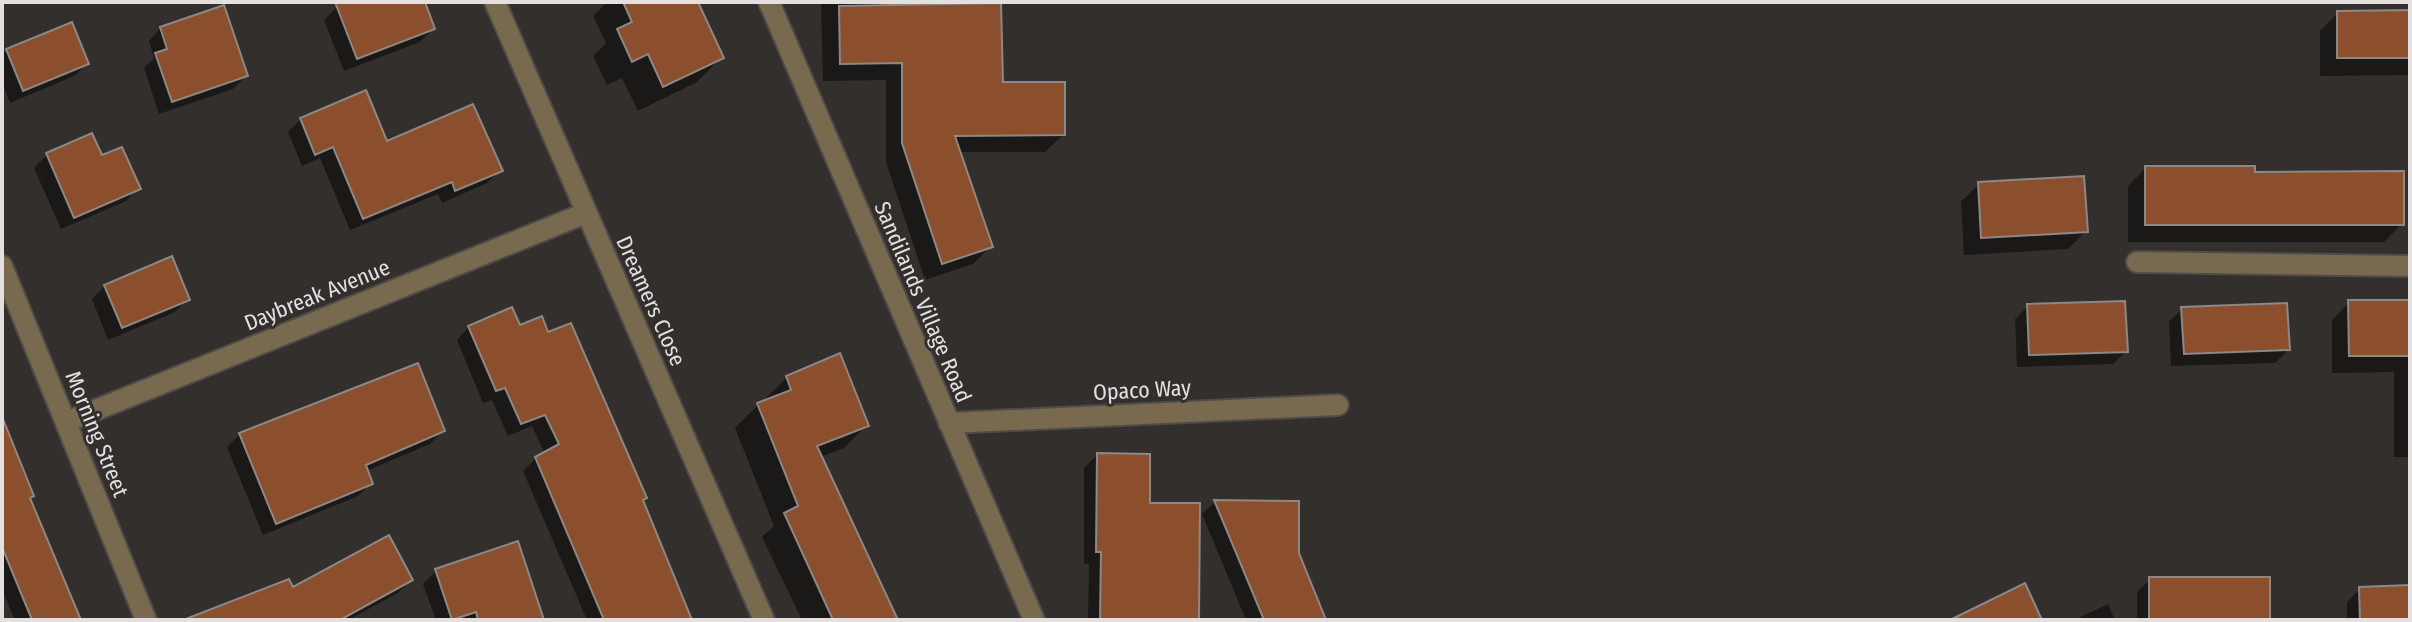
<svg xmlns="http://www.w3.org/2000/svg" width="2412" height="622" font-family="'Fira Sans Condensed',sans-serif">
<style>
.shadow{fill:#0007}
.building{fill:#8c4f2d;stroke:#8c8886;stroke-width:2}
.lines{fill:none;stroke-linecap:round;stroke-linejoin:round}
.street-casing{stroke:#4e4b49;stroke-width:24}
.street{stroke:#78694f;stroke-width:20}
.labels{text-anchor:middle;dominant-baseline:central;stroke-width:6;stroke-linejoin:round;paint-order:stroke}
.street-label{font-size:22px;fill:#e3e0df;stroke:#322f2d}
</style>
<rect width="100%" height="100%" fill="#322f2d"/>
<!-- shadow -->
<path class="shadow" d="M350,2H423L433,29L420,42L344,71L324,20L337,7Z
M607,2H696L722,57L697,82L638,111L622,78L607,85L593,56L606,43L593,16Z
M821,2H958L1001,84L1063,135L1045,152H958L990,247L973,264L925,280L886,162V80L823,81Z
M2410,12V75L2320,76V31L2338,13Z
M161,28L246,76L233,89L159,114L144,68L154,58L149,41Z
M7,50L87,64L74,76L10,103L2,82V56Z
M301,119L386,144L500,170L487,183L442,203L438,194L350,230L320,158L302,166L288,132Z
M47,155L101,158L138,188L126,201L61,229L34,168Z
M2146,168L2253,174L2402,224L2384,242H2128V186Z
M1979,184L2086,231L2068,249L1964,255L1961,202Z
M105,286L188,299L175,312L108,340L92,299Z
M2349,302H2410V457H2394V372L2332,373V320Z
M2028,306L2126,351L2113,364L2017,367L2015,319Z
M2182,309L2288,350L2275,363L2171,366L2169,322Z
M469,327L518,328L642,501L690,620H587L523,471L536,458L545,454L532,426L508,436L492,400L483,403L457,340Z
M787,377L867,425L844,448L820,457L895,620H802L762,537L774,526L735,428L758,405L765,402L764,400Z
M2,423L32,496L29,499L79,620H15L2,590Z
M443,431L430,444L366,471L371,483L358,496L263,535L227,447L240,434Z
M1097,455L1148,505L1197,620H1088L1089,564H1084V468Z
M1215,502L1297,503V553L1324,620H1246L1202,514Z
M436,571L542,620H436L423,584Z
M2150,579L2268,618L2266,620H2137V592Z
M411,580L398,593L348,620H207L292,590Z
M2410,587V620H2347V602L2360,589Z
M2108,604L2115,620H2074Z"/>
<!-- building -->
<path class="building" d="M335,2H425L435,29L357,59Z
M623,2H698L724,58L663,87L648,54L632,62L617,29L632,22Z
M1001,3L1003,82H1065V135L955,136L993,247L942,264L902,143V63L840,64L839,6Z
M224,5L248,76L172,102L155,53L167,49L160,27Z
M2410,10V58H2337V11Z
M72,22L89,64L23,91L6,49Z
M366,90L387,141L473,104L503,171L455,191L452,182L363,219L333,147L315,155L300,118Z
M92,133L102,155L122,147L141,189L74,218L46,153Z
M2145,166H2255V172L2404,171V225H2145Z
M2084,176L2088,232L1981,238L1978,182Z
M172,256L190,300L122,328L104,285Z
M2348,300H2410V356H2349Z
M2125,301L2128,352L2029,355L2027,304Z
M2287,303L2290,350L2184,354L2181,307Z
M512,307L520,325L542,316L548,332L571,323L647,498L643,500L692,620H604L535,457L559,444L545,415L521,424L505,388L496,391L468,326Z
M840,353L869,426L817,446L898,620H833L784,513L798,506L757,403L791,390L786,376Z
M418,363L445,431L366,465L373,484L276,524L239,433Z
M3,419L34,496L30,498L81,620H32L2,547Z
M1097,453L1150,454V503H1200L1199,620H1100L1101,552H1096Z
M1214,500L1299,501V553L1326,620H1264Z
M389,535L413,580L340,620H189L188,618L289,579L293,587Z
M518,541L544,620H478L476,612L452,620L435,569Z
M2149,577H2270V619H2149Z
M2025,583L2042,620H1950Z
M2410,585V620H2360L2359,587Z"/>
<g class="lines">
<defs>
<path id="street" d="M495,2L764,620
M769,2L1034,620
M2137,262L2410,266
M2,266L146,620
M66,422L586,213
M949,423L1338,405"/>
</defs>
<!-- street casing -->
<use href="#street" class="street-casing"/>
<!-- street -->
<use href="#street" class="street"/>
</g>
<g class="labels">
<!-- street labels -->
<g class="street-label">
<text transform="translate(317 295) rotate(-22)">Daybreak Avenue</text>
<text transform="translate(651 301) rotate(66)">Dreamers Close</text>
<text transform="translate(923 302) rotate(67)">Sandilands Village Road</text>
<text transform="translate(1142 390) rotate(-3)">Opaco Way</text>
<text transform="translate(97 434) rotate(68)">Morning Street</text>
</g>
</g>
<!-- border -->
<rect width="2412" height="622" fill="none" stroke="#e3e0df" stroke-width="8"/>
</svg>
